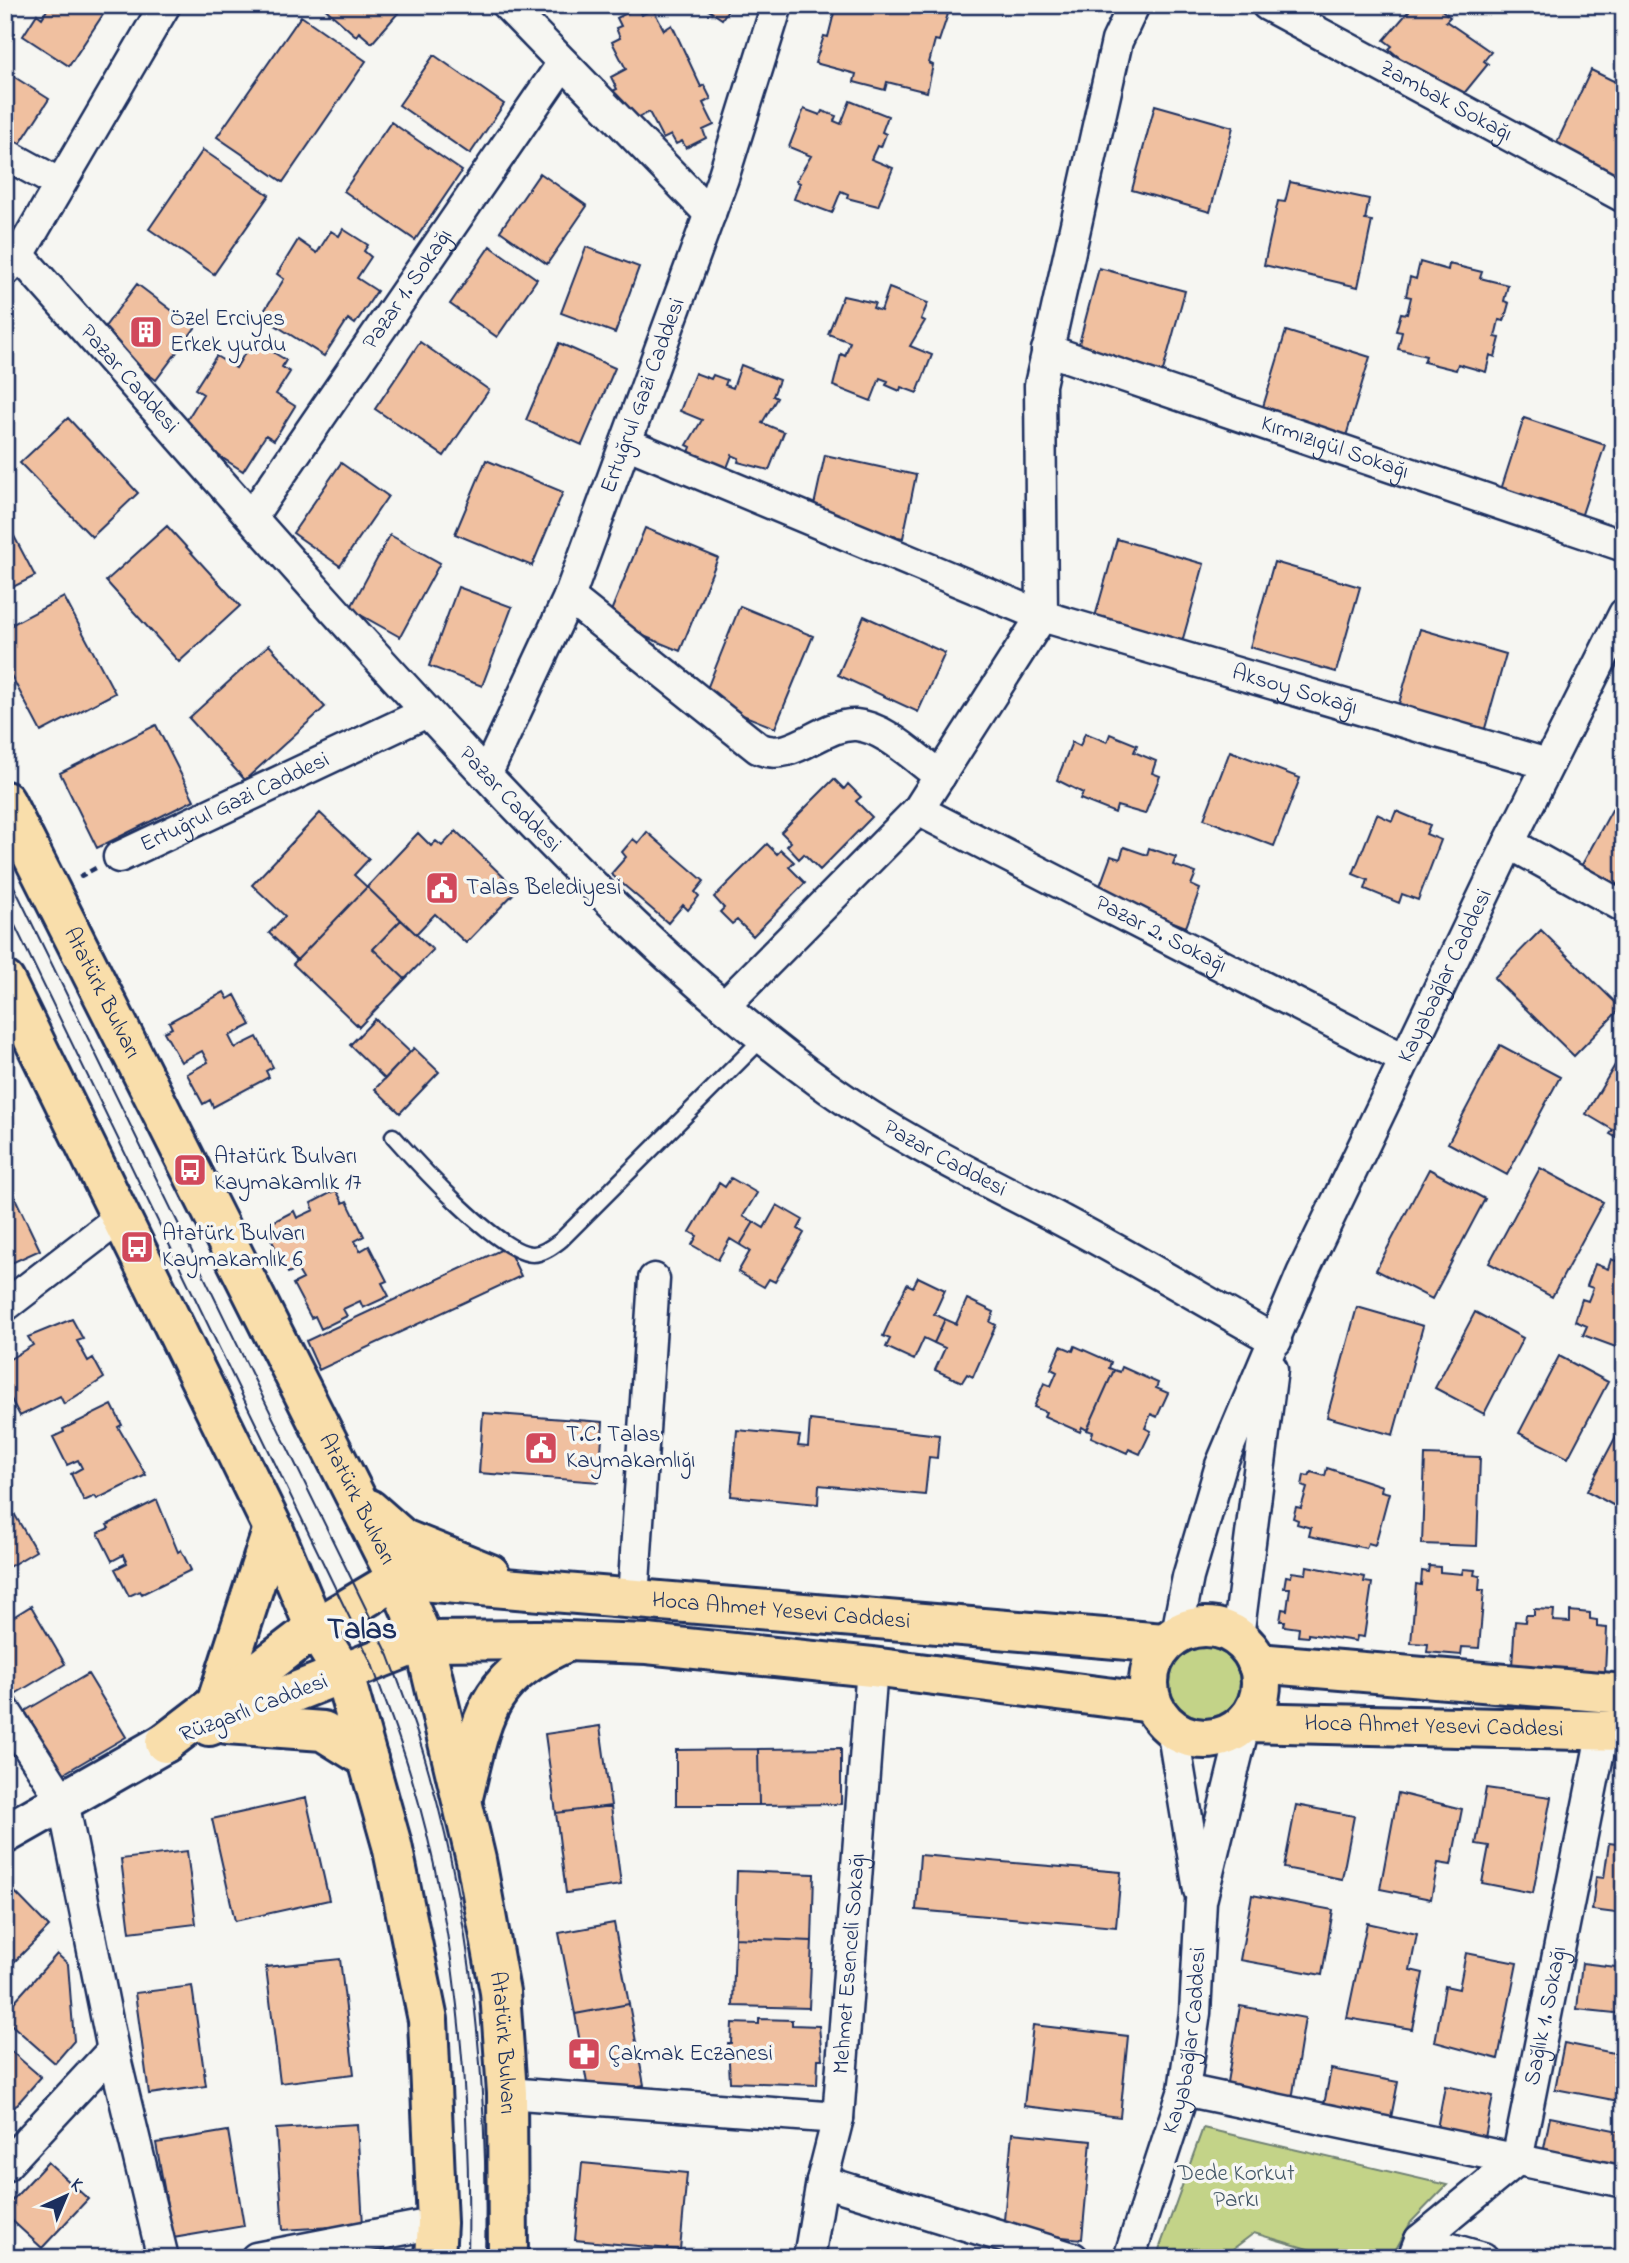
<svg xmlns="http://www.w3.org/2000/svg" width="1629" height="2263" font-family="'Indie Flower',sans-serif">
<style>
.green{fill:#c3d388;stroke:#6f8173;stroke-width:2}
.building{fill:#f0c0a0;stroke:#1b2f5e;stroke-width:2}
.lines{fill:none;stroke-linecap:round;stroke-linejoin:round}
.lane-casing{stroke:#1b2f5e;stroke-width:19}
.street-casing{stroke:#1b2f5e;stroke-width:35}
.secondary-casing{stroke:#1b2f5e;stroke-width:44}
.primary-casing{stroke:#1b2f5e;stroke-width:44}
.path{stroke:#1b2f5e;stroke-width:4.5;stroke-dasharray:7 5;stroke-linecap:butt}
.lane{stroke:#f6f6f2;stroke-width:14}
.street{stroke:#f6f6f2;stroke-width:30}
.secondary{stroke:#f6f6f2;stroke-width:38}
.primary{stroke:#f9deab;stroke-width:38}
.tram{stroke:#1b2f5e;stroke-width:2}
.labels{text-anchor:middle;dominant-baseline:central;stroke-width:7;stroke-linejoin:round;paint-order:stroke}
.street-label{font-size:23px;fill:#1b2f5e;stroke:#f6f6f2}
.poi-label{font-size:23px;fill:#1b2f5e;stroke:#f6f6f2;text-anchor:start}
.park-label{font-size:23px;fill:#455868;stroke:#f6f6f2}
.district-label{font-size:30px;font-weight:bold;fill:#1b2f5e;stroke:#f6f6f2}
</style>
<rect width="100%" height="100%" fill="#f6f6f2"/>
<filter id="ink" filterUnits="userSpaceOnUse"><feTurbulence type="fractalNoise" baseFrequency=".0143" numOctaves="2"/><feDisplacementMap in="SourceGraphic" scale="14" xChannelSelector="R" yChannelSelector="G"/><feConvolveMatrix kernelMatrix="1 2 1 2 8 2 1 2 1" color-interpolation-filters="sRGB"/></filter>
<g filter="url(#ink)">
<!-- green -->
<path class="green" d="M1170 1683a35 35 0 1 1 70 0a35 35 0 1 1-70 0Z
M1203,2128L1447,2185L1411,2222L1391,2258H1338L1254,2233L1221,2258H1156Z"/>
<!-- building -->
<path class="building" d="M50,5H98L106,10L69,66L23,36L37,14L42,18Z
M321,5H405L372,43L359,32L356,36Z
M701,5H731L722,19Z
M832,5H916L948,14L939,41L935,40L929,63L933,65L927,92L887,82L885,90L854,82L856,74L815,63L824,36L828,37L834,13L830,12Z
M1414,5H1436L1450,17L1446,21L1491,52L1484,61L1488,64L1457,102L1447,98L1389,49L1392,46L1384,40Z
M638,7L642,15L653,9L664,30L672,25L701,87L704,85L711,99L703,103L714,125L703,130L706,138L686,148L682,141L676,144L671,135L663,139L649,112L633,120L606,94L617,89L611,77L626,69L612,42L620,38L616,28L621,26L617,18Z
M301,16L366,61L283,182L217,137Z
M434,55L504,104L470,154L399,105Z
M1591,70L1624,86V187L1552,153Z
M5,71L49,99L12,156L5,151Z
M850,101L888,116L882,132L886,134L881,147L877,146L871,159L893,168L878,206L847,198L848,194L841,191L832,213L794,199L800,183L796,181L811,156L789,147L804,109L820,115L822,111L836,116L834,121L841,124Z
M1155,105L1233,127L1210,212L1132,190Z
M391,122L462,171L415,240L344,191Z
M203,150L269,195L214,274L149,229Z
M540,173L587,206L547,264L500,231Z
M1290,182L1369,199L1365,220L1372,221L1358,287L1264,265L1278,201L1285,202Z
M343,229L368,245L364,251L371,257L357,278L377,291L355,324L348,319L324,356L261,316L284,279L277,274L298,240L317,253L331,231L339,236Z
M490,246L537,279L497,337L450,304Z
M586,247L639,267L615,333L561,313Z
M1420,262L1448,270L1449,264L1482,272L1480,278L1508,285L1504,301L1509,303L1504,321L1499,320L1495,337L1500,338L1495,357L1490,355L1486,372L1458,364L1456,370L1424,362L1426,356L1398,349L1402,332L1396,331L1401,313L1407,314L1411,297L1406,296L1410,277L1416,279Z
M1099,268L1185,291L1161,378L1076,355Z
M137,284L195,328L156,380L98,336Z
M889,288L928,303L921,319L925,321L910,346L932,355L917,393L901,387L900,391L886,385L888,381L880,378L871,401L833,386L841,354L845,356L850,342L828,334L843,296L875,303L873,308L881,311Z
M1286,331L1370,357L1343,446L1259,420Z
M420,342L489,390L444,456L375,409Z
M559,343L615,368L582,445L526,420Z
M261,345L286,360L282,367L290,372L276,394L295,406L274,440L266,435L243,471L180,431L203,394L195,389L216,356L236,368L249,346L257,351Z
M741,365L779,380L773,396L777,398L762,423L784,432L769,470L738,462L739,458L732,455L723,478L685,463L691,447L687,445L702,420L680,411L695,373L711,379L713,375L727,380L725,385L733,388Z
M68,418L138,493L92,537L20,463Z
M1524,418L1605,445L1578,526L1498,499Z
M825,455L916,475L903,538L811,519Z
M486,460L563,492L532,566L455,534Z
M341,463L388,496L340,566L293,533Z
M5,519L35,576L5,591Z
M167,526L240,606L179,662L106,581Z
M645,528L718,558L680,651L607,621Z
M390,535L440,563L400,637L350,609Z
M1117,539L1204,564L1180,649L1093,624Z
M1274,562L1360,587L1336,672L1250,647Z
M458,587L512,607L482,686L429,666Z
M64,597L115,693L41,732L5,664V628Z
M740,606L813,636L775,728L703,699Z
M864,616L945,653L918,712L838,675Z
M1420,629L1506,654L1482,739L1396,714Z
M269,645L325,707L245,780L189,718Z
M156,725L194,800L97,848L60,773Z
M1085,733L1107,742L1110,734L1137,745L1134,752L1156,761L1152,773L1160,776L1145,814L1117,806L1115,813L1080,799L1083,793L1057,780L1072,742L1080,746Z
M1230,751L1300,778L1274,846L1204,819Z
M834,779L844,789L848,784L861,797L856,801L872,817L820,870L804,854L799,859L787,846L791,842L781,832Z
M1614,806L1624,811V904L1577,874Z
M1396,811L1430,825L1426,834L1441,840L1418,900L1402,894L1399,903L1365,889L1368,880L1353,874L1377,814L1392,821Z
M320,813L369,859L354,875L367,887L297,960L269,933L285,916L252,885Z
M456,831L517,890L466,943L435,914L416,934L367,887L418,833L431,846L436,841L442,846Z
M647,832L704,881L695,892L699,896L688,910L683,905L668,923L611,874L626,857L622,852L633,839L638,843Z
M767,844L777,854L781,850L794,862L789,867L805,883L753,936L737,920L732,924L720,912L724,908L714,897Z
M1124,847L1147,855L1149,848L1176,857L1173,865L1196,873L1191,885L1200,889L1186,927L1171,921L1170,924L1097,894L1111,856L1120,859Z
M367,887L401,920L373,949L405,979L359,1027L293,964Z
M401,920L433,950L405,979L373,949Z
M1541,930L1621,1008L1574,1056L1494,978Z
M224,992L228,999L235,995L251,1025L229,1036L235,1048L257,1037L273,1067L266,1071L269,1077L213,1107L210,1100L203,1104L187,1074L208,1062L202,1051L181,1062L164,1032L172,1028L169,1022Z
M375,1019L410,1052L385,1079L350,1045Z
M1500,1045L1560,1077L1507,1175L1448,1143Z
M414,1048L439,1072L400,1113L375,1089Z
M1624,1050V1142L1610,1134L1613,1130L1586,1114Z
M1540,1168L1603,1202L1552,1297L1489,1263Z
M1429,1169L1485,1199L1432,1299L1376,1270Z
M5,1177L40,1250L5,1266Z
M731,1178L757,1193L743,1216L754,1222L740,1245L730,1239L718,1260L692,1245L697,1236L690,1232L719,1183L725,1187Z
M336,1190L343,1203L347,1201L364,1236L355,1241L360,1251L369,1246L387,1281L382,1283L389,1296L363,1308L360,1301L343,1309L347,1316L321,1329L315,1316L311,1318L293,1284L303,1279L297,1269L288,1273L271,1239L275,1237L269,1224L294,1211L297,1218L314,1210L311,1203Z
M777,1205L803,1220L798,1229L804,1233L775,1282L769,1279L764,1287L738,1272L750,1251L740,1245L754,1222L764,1228Z
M507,1247L521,1276L319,1370L306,1341Z
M1611,1259L1624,1264V1350L1583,1335L1587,1326L1575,1321L1582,1299L1588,1301L1593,1288L1587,1286L1595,1264L1608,1269Z
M918,1277L945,1290L934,1314L945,1319L934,1343L924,1338L914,1360L886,1347L890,1339L883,1336L907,1284L913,1287Z
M967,1299L994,1312L990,1322L996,1325L973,1377L967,1374L962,1382L935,1370L945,1348L934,1343L945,1319L956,1324Z
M1357,1307L1423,1326L1393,1435L1327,1417Z
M1475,1312L1523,1338L1484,1414L1435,1388Z
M72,1319L83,1339L77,1341L88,1361L93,1358L104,1378L64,1404L60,1396L20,1416L5,1388V1362L33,1345L28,1337Z
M1061,1346L1073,1351L1075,1346L1111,1362L1109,1368L1114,1370L1087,1430L1082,1427L1080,1432L1044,1416L1046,1412L1034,1407L1044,1383L1051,1386L1057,1372L1051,1369Z
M1559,1356L1608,1382L1568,1458L1519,1433Z
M1122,1367L1158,1383L1156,1388L1168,1393L1157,1417L1151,1414L1145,1428L1151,1431L1140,1454L1129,1449L1127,1453L1091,1437L1093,1432L1087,1430L1114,1370L1120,1372Z
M112,1405L122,1425L118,1427L146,1475L97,1499L95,1496L84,1501L71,1474L82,1468L78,1460L67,1465L53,1437L64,1432L63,1429Z
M483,1413L603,1422L599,1482L479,1473Z
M810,1420L939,1435L937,1458L929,1457L925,1495L819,1485L818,1504L731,1496L737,1430L800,1436L798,1446L808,1447Z
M1624,1421V1511L1587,1491Z
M1425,1455L1480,1457L1477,1546L1422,1544Z
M1327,1468L1382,1486L1381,1491L1389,1493L1375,1545L1368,1543L1366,1548L1309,1536L1311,1528L1297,1524L1298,1520L1293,1518L1296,1507L1301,1508L1307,1488L1302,1486L1304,1475L1309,1476L1311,1472L1325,1476Z
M5,1498L36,1551L5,1569Z
M157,1500L178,1552L181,1550L191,1570L142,1594L140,1591L129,1596L115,1569L127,1563L123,1555L112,1561L98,1533L109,1528L107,1525Z
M1307,1566L1365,1577L1364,1582L1372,1583L1364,1637L1357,1636L1356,1641L1308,1634V1637L1298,1636L1299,1628L1284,1626L1285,1621H1280L1282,1609L1287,1610L1290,1588H1284L1286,1576L1291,1577L1292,1572L1306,1574Z
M1429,1566L1440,1567V1572L1462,1574L1463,1569L1475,1570L1474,1575L1480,1576L1479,1590H1484L1479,1648L1462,1647L1461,1655L1427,1652L1428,1644L1411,1643L1416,1584L1421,1585L1422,1571L1428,1572Z
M31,1606L65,1664L10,1697L5,1690V1622Z
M1534,1609L1554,1610L1553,1621L1570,1622V1611L1590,1613V1619L1597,1620V1627L1607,1628L1605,1673L1512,1666L1515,1621L1525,1622L1526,1615H1534Z
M88,1674L126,1737L63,1774L25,1711Z
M600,1726L611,1806L556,1813L545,1734Z
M841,1748V1804L759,1805L758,1749Z
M758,1749L759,1805H676V1750Z
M1486,1788L1551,1797L1533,1893L1482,1883L1489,1846L1476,1844Z
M1398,1793L1462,1809L1451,1865L1438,1863L1431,1899L1380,1889Z
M306,1798L329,1900L235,1921L212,1819Z
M1296,1805L1354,1816L1342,1879L1284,1868Z
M611,1806L621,1885L566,1893L556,1813Z
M1609,1843L1624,1845V1914L1592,1910L1596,1877L1604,1878Z
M187,1851L196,1924L130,1932L121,1859Z
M920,1855L1121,1872L1116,1927L916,1910Z
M737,1871L814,1874L812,1941L735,1938Z
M11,1888L49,1927L8,1968L5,1965V1894Z
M1252,1895L1333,1910L1322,1975L1240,1960Z
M614,1923L629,2004L575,2014L559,1933Z
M1367,1923L1417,1934L1410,1970L1423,1973L1412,2029L1347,2018Z
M735,1938L812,1941L809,2008L733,2006Z
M1466,1953L1517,1963L1498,2059L1435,2042L1445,1986L1459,1989Z
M57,1954L68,1964L74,2041L55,2063L5,2019V2012Z
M340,1959L354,2074L280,2083L266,1967Z
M1582,1963L1624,1968V2014L1577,2009Z
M192,1986L206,2086L149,2094L135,1993Z
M629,2004L644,2085L589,2095L575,2014Z
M1240,2006L1305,2018L1291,2106L1225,2094Z
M759,2019L792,2020V2025L819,2026L822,2059H818L817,2085L730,2082L728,2043H731L732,2023L759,2024Z
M1033,2025L1128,2036L1120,2117L1024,2106Z
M1564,2043L1624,2055V2102L1555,2089Z
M5,2046L41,2077L5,2118Z
M1331,2069L1398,2082L1389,2128L1322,2115Z
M1445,2086L1493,2096L1483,2148L1435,2139Z
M1550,2117L1624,2132V2180L1541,2164Z
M357,2124L363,2225L283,2230L276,2129Z
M228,2131L244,2226L173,2238L156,2143Z
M1012,2133L1091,2141L1082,2239L1003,2231Z
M48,2162L88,2199L42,2248L5,2214V2208Z
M582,2163L687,2173L680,2250L575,2240Z"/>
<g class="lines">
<defs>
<path id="lane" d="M393,1136C416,1162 499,1254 533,1254C543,1254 553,1246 561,1240L763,1038"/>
<g id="street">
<path d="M507,5L710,214"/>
<path id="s1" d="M1267,5L1624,197"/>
<path d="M5,154L60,184"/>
<path id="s2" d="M19,255C165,418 308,585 458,745C573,868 691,989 828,1088C902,1141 983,1179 1063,1221C1135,1259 1205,1301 1276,1341"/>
<path d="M5,271L19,255L165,5"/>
<path id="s3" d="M1047,350L1624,546"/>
<path id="s4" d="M626,443L1042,616L1547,764"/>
<path id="s5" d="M252,516L563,63"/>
<path d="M569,597L758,748C793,764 821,723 856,725C885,727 916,759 940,776"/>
<path id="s6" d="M486,775L569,597L723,178L777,5"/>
<path id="s7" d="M918,810L1404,1059"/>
<path d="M1509,843L1624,907"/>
<path id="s8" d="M119,857L427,712"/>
<path d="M724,1006L918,810L1042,616L1040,385L1117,41L1134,5"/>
<path d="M5,1306L122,1216"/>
<path d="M633,1598L654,1279"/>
<path id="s9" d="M1177,1633L1188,1577L1221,1465L1302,1274L1509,843L1624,614"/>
<path d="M1238,1637L1272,1369"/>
<path d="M5,1711L63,1801L113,2050L163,2258"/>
<path d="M1172,1728L1199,1890"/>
<path d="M1184,2090L1624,2182"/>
<path d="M507,2093L838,2118"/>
<path d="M5,2166L113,2050"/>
<path d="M822,2181L1073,2258"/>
<path d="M1420,2240L1483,2258"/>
<path d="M256,2258L437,2223"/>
<path id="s10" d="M809,2258L822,2181L838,2118L872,1667"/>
<path id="s11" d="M1129,2258L1184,2090L1195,2013L1201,1901L1245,1722"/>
<path id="s12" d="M1413,2258L1420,2240L1517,2160L1603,1730"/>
</g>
<path id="secondary" d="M5,1834L165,1743"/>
<g id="primary">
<path id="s13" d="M5,801L397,1579L424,1641L476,1860L500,1992L507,2093L508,2258"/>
<path d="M5,981L273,1528L315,1628L344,1675L392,1845L428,2020L437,2223L435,2258"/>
<path d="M369,1509L403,1539L490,1574"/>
<circle cx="1205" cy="1683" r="56"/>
<path d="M1257,1663L1624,1694"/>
<path d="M215,1707L273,1528"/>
<path id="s14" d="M1245,1722L1624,1731"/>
<path d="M227,1724L323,1731L368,1759"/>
<path d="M209,1726L424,1641L539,1640L647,1644L872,1667L1152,1703"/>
<path id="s15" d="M165,1743L315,1628L397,1579L1164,1643"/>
<path d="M463,1797C483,1716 484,1679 567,1642"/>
</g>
</defs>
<!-- lane casing -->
<use href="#lane" class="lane-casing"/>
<!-- street casing -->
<use href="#street" class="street-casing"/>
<!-- secondary casing -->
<use href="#secondary" class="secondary-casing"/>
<!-- primary casing -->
<use href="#primary" class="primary-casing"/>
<!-- path -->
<path class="path" d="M79,877L96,868"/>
<!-- lane -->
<use href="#lane" class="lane"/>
<!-- street -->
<use href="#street" class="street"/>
<!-- secondary -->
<use href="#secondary" class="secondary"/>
<!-- primary -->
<use href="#primary" class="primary"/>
<!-- tram -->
<path class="tram" d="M5,868L389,1656C402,1691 416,1726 426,1762C473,1922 489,2092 485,2258
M5,905L372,1664C384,1699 398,1733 409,1769C457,1925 471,2095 468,2258"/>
</g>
</g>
<!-- icons -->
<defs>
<symbol id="building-square" viewBox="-11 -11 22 22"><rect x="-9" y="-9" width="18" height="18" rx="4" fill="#d1495b" stroke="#f6f6f2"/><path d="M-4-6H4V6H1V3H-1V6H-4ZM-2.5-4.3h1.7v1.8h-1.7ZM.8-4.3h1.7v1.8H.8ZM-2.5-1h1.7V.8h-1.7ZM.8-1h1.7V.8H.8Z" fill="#fff"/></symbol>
<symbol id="civic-square" viewBox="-11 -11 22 22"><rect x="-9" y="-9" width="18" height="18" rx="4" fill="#d1495b" stroke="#f6f6f2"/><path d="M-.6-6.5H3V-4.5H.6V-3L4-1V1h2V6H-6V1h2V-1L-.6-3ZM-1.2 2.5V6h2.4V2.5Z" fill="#fff"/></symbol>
<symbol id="bus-square" viewBox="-11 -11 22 22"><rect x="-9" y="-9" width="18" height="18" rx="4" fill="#d1495b" stroke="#f6f6f2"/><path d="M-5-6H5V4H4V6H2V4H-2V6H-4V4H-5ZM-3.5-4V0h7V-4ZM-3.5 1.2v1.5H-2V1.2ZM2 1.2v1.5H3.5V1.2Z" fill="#fff"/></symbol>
<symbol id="pharmacy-square" viewBox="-11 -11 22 22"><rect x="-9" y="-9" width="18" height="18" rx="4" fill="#d1495b" stroke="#f6f6f2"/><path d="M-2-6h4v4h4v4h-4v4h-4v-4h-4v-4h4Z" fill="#fff"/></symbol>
</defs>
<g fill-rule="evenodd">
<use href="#building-square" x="127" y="313" width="38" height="38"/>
<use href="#civic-square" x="423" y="869" width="38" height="38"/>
<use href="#bus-square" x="171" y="1151" width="38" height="38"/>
<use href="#bus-square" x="118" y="1228" width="38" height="38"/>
<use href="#civic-square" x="522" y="1429" width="38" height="38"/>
<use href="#pharmacy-square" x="565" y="2035" width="38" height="38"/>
</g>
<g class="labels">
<!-- street labels -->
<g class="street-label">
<text stroke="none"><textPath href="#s1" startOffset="203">Zambak Sokağı</textPath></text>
<text stroke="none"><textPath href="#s5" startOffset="275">Pazar 1. Sokağı</textPath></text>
<text stroke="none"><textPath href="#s2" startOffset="166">Pazar Caddesi</textPath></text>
<text stroke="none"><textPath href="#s6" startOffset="411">Ertuğrul Gazi Caddesi</textPath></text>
<text stroke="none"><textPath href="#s3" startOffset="304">Kırmızıgül Sokağı</textPath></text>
<text stroke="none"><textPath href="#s4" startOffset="714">Aksoy Sokağı</textPath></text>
<text stroke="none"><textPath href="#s2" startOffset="733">Pazar Caddesi</textPath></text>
<text stroke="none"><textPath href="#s8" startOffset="128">Ertuğrul Gazi Caddesi</textPath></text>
<text stroke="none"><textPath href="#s7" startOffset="273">Pazar 2. Sokağı</textPath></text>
<text stroke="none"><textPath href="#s9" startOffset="712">Kayabağlar Caddesi</textPath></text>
<text stroke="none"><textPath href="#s13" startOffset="215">Atatürk Bulvarı</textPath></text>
<text stroke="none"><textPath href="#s2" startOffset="1300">Pazar Caddesi</textPath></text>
<text stroke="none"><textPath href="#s13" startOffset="782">Atatürk Bulvarı</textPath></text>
<text stroke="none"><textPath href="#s15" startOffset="670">Hoca Ahmet Yesevi Caddesi</textPath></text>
<text transform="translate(254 1709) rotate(-21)">Rüzgarlı Caddesi</text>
<text stroke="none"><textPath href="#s14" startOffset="189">Hoca Ahmet Yesevi Caddesi</textPath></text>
<text stroke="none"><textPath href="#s10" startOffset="298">Mehmet Esenceli Sokağı</textPath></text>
<text stroke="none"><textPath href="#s12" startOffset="292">Sağlık 1. Sokağı</textPath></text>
<text stroke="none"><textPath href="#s11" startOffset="226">Kayabağlar Caddesi</textPath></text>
<text stroke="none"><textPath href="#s13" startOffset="1349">Atatürk Bulvarı</textPath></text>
</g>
<!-- poi labels -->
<g class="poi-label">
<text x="170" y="319">Özel Erciyes<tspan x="170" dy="26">Erkek yurdu</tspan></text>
<text x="466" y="888">Talas Belediyesi</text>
<text x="214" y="1157">Atatürk Bulvarı<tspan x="214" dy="26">Kaymakamlık 17</tspan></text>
<text x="162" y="1234">Atatürk Bulvarı<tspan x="162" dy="26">Kaymakamlık 6</tspan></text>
<text x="566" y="1435">T.C. Talas<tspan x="566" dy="26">Kaymakamlığı</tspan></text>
<text x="608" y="2054">Çakmak Eczanesi</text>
</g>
<!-- park labels -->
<g class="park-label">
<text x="1236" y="2174">Dede Korkut<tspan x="1236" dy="26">Parkı</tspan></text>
</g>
<!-- district labels -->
<g class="district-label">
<text x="362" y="1631">Talas</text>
</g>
</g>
<!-- margin -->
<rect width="1629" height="2263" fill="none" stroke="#f6f6f2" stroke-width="28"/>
<rect x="14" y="14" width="1601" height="2235" fill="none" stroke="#1b2f5e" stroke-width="2.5" filter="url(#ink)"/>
<!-- north arrow -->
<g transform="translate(66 2196) rotate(44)" stroke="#f6f6f2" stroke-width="5" paint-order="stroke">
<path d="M0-5L12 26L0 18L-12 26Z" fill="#1b2f5e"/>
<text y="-10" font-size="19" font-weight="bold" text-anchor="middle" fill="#1b2f5e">K</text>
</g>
</svg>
